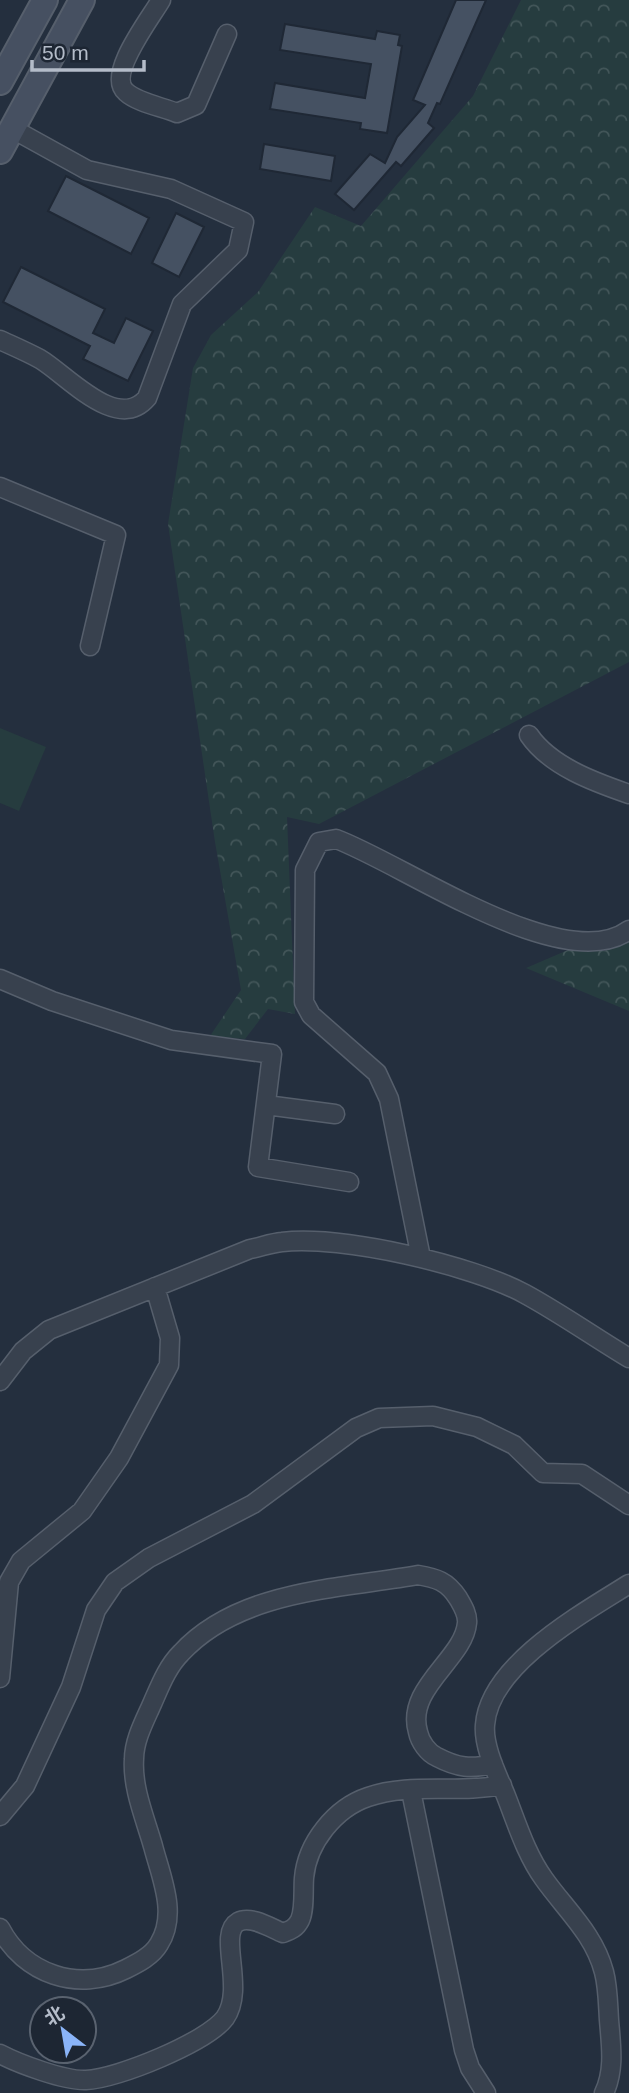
<svg xmlns="http://www.w3.org/2000/svg" width="629" height="2093" font-family="Arial,'Noto Sans SC',sans-serif">
<style>
.forest{fill:url(#forest-crowns)}
.park{fill:#263c3f}
.building{fill:#455162;stroke:#1f2835;stroke-width:2}
.lines{fill:none;stroke-linecap:round;stroke-linejoin:round}
.street-casing{stroke:#565f6c;stroke-width:21}
.secondary-casing{stroke:#565f6c;stroke-width:28}
.street{stroke:#38414e;stroke-width:18}
.secondary{stroke:#465061;stroke-width:24}
</style>
<defs>
<pattern id="forest-crowns" width="20" height="18" patternUnits="userSpaceOnUse" patternTransform="scale(1.75)"><rect width="20" height="18" fill="#263c3f"/><path d="M2 6a3 3 0 1 1 6 0M12 15a3 3 0 1 1 6 0" fill="none" stroke="#435659"/></pattern>
</defs>
<rect width="100%" height="100%" fill="#242f3e"/>
<!-- forest -->
<path class="forest" d="M521,0H629V662L319,824L287,817L295,1014L268,1009L245,1039L210,1036L241,990L215,842L168,524L193,368L211,335L258,292L315,207L361,226L473,96Z
M629,942V1011L526,968L568,950L604,951Z"/>
<!-- park -->
<path class="park" d="M0,728L46,747L19,811L0,803Z"/>
<!-- building -->
<path class="building" d="M456,0H486L440,104L437,103L428,123L434,128L401,166L396,162L354,210L335,194L370,154L385,163L397,137L425,105L413,100Z
M285,24L375,39L377,31L400,35L398,45L402,46L387,133L360,129L361,123L270,109L275,83L365,98L371,64L280,50Z
M264,144L335,156L331,181L260,169Z
M66,176L149,218L131,254L48,211Z
M176,213L204,227L179,277L152,263Z
M21,267L105,309L93,333L114,343L126,318L153,331L128,381L83,359L90,346L3,302Z"/>
<g class="lines">
<defs>
<path id="street" d="M161,0C150,19 106,75 126,92C138,103 163,107 177,113L196,105L227,34
M0,340C13,346 27,352 40,359C67,375 117,433 147,398L182,304L238,250L244,222L171,189L87,170L11,128
M0,487L116,535L90,646
M529,735C550,766 594,782 629,794
M0,979L52,1001L171,1040L272,1054L258,1167L349,1182
M266,1105L335,1114
M421,1258L389,1099L377,1073L311,1015L304,1002L305,870L319,842L336,839C402,863 564,978 629,930
M0,1381L23,1351L49,1330L250,1249C261,1247 271,1243 282,1242C341,1235 472,1265 525,1294C560,1313 594,1337 629,1358
M0,1678L9,1582L21,1561L82,1511L119,1458L169,1365L170,1338L155,1287
M411,1791L464,2050L470,2068L486,2093
M0,1816L25,1786L71,1687L96,1610L115,1582L149,1558L253,1504L356,1428L379,1418L433,1416L477,1427L514,1445L543,1473L582,1474L629,1505
M0,1928C24,1974 78,1993 126,1969C138,1963 152,1956 159,1944C178,1914 161,1877 153,1846C145,1818 132,1788 134,1759C134,1740 145,1720 152,1704C160,1686 167,1667 181,1653C239,1590 339,1589 418,1575C436,1578 447,1581 458,1598C462,1605 468,1614 467,1623C464,1659 405,1688 418,1732C420,1742 428,1753 437,1757C458,1768 471,1769 493,1764
M0,2054C19,2064 65,2081 86,2080C117,2079 207,2042 225,2018C246,1988 217,1934 238,1922C251,1915 271,1928 283,1933C291,1930 296,1928 300,1920C305,1909 303,1890 304,1878C307,1843 335,1808 368,1797C410,1782 458,1794 502,1785
M604,2093C615,2070 611,2045 609,2020C608,2005 608,1987 604,1972C594,1934 566,1910 544,1879C526,1854 517,1824 506,1796C498,1776 483,1747 485,1725C489,1665 583,1613 629,1584"/>
<path id="secondary" d="M0,82L45,0
M0,151L82,0"/>
</defs>
<!-- street casing -->
<use href="#street" class="street-casing"/>
<!-- secondary casing -->
<use href="#secondary" class="secondary-casing"/>
<!-- street -->
<use href="#street" class="street"/>
<!-- secondary -->
<use href="#secondary" class="secondary"/>
</g>
<!-- north arrow -->
<g transform="translate(63 2030) rotate(329)"><circle r="33" fill="#1d2633" stroke="#59626f" stroke-width="2"/>
<path d="M0-5L12 26L0 18L-12 26Z" fill="#8ab4f8"/>
<text y="-10" font-size="19" font-weight="bold" text-anchor="middle" fill="#b4bcc9">北</text>
</g>
<!-- scale -->
<path d="M32 60v10h112v-10" fill="none" stroke="#b4bcc9" stroke-width="3.5"/>
<text x="42" y="60" font-size="21" fill="#b4bcc9" stroke="#1d2633" stroke-width="5" paint-order="stroke">50 m</text>
</svg>
